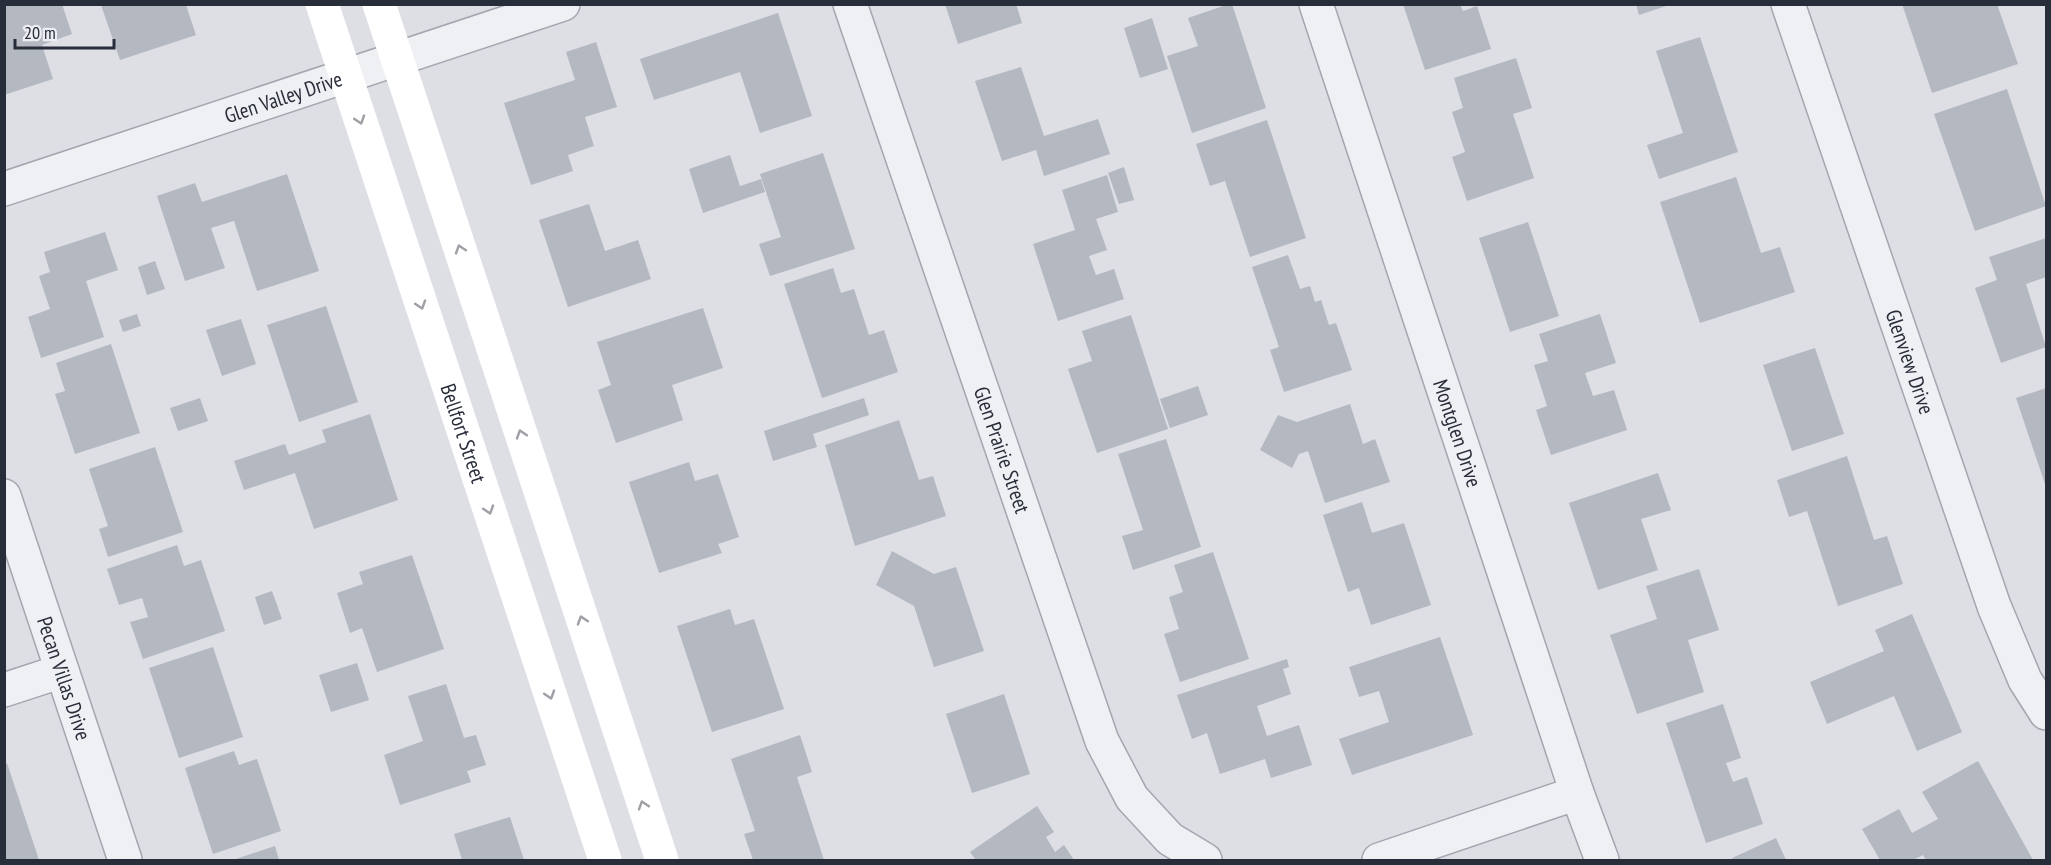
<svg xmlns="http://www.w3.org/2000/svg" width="2051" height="865" font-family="'PT Sans Narrow',sans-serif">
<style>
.building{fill:#b4b8c1}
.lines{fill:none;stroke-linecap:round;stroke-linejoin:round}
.street-casing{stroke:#a3a6ae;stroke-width:36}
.street{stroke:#eff0f4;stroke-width:33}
.secondary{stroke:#fff;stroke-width:33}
.oneway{stroke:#9ea0a6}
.labels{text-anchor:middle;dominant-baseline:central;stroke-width:6;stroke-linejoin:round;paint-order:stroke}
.street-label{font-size:21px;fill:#282d3a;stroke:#eceef3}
</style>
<rect width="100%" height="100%" fill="#dddfe5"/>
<!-- building -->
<path class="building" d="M4,4H62L72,34L42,45L53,79L4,95Z
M945,4H1016L1022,23L958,44Z
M1229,4H1232L1266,108L1192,133L1167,56L1198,46L1188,18Z
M1403,4H1460L1463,11L1477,6L1491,49L1425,70Z
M1636,4H1669V5L1639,15Z
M1902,4H1997L2018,64L1932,93Z
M101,5H186L196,35L120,60Z
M778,13L812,116L760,133L740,72L654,100L640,59Z
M1152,18L1168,69L1140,78L1124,28Z
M1700,37L1738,152L1659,179L1647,145L1683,133L1656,51Z
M596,42L617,107L585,117L594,146L568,155L573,171L531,185L504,103L575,80L566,52Z
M1516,58L1532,108L1513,114L1534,178L1467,201L1452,157L1465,152L1452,112L1463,108L1454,78Z
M1021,67L1044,136L1098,119L1110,154L1044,176L1036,150L1002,161L975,81Z
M2007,89L2046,206L1975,231L1934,114Z
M1267,120L1306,238L1250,257L1225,181L1210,186L1196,144Z
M823,153L855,249L770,276L759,244L781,237L760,174Z
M730,155L740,186L761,179L765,192L703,213L689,169Z
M1124,167L1134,200L1119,204L1108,173Z
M287,174L319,271L257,291L234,221L211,228L225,268L185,281L157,196L195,183L202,202Z
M1107,175L1118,212L1096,219L1107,250L1089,256L1096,275L1114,269L1124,299L1058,321L1033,244L1075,230L1062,190Z
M1736,177L1761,253L1780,247L1795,292L1700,323L1660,202Z
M589,204L605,251L638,240L651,279L568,307L539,220Z
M1528,222L1559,316L1510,332L1479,238Z
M105,232L118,270L86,281L104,337L41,358L28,317L50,309L39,276L50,272L44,252Z
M2046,238V277L2026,284L2046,347L2001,363L1975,288L1997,280L1989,257Z
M1288,255L1300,289L1310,286L1315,302L1321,300L1329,325L1336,323L1352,370L1284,392L1270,350L1279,347L1252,267Z
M155,261L165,289L147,295L138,267Z
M833,268L841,293L854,289L869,335L884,330L898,372L822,398L784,284Z
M326,306L358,402L299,422L267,325Z
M703,308L723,368L672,385L683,420L616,443L598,390L611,385L597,342Z
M137,314L141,326L123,332L119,320Z
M1600,314L1616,363L1585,373L1593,396L1614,390L1627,430L1551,455L1536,410L1547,406L1534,365L1548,361L1539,334Z
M1131,315L1168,429L1097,453L1068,369L1092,361L1082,331Z
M241,319L256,364L222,376L206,330Z
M111,344L140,433L75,454L55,394L65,391L56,363Z
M1815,348L1844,434L1792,451L1763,365Z
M1198,386L1208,415L1170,428L1160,399Z
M2046,388V487L2016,398Z
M200,398L208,421L178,431L170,408Z
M864,398L869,415L813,434L817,447L773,461L764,431Z
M1350,404L1363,444L1375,439L1390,482L1325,503L1308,451L1299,454L1292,468L1260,450L1278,415L1297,422Z
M370,414L398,500L314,529L295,473L244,490L234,461L285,444L289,455L326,442L322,430Z
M899,420L919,480L933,476L946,516L855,546L825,445Z
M1166,439L1201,547L1133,570L1122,536L1143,530L1118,454Z
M155,447L183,532L108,557L99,529L108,526L89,469Z
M1847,456L1874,540L1887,536L1903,584L1838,606L1807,511L1789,517L1777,480Z
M689,462L695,481L718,474L739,537L718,544L722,553L659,573L629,482Z
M1658,473L1671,510L1641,519L1658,570L1598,590L1569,503Z
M1362,502L1372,533L1404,523L1431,605L1371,625L1359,588L1348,592L1323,515Z
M177,545L184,566L201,560L225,631L143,659L130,622L148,617L142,598L119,605L107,569Z
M892,551L934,574L956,567L984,651L934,667L914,606L876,585Z
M1213,552L1249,659L1180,682L1164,634L1179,629L1169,597L1183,592L1174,565Z
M412,555L444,649L377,672L362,628L350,633L337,593L363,584L359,572Z
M1699,569L1719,630L1688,640L1704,692L1637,714L1610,635L1657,619L1646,586Z
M272,591L282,619L264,625L255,597Z
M730,609L735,625L754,619L784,709L712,732L677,626Z
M1912,614L1962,732L1917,751L1894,696L1827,724L1810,682L1884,651L1875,630Z
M1440,637L1473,735L1352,775L1339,739L1389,722L1379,691L1359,697L1349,667Z
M213,647L243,737L179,758L149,668Z
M1287,659L1289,667L1283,669L1291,694L1257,706L1267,736L1299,725L1312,765L1271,778L1265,759L1220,774L1207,733L1192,739L1177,695Z
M357,663L369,700L331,712L319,675Z
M446,684L464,738L476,735L486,765L467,771L471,782L400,805L384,755L423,741L408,696Z
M1004,694L1030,774L972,793L946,714Z
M1723,704L1741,758L1726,763L1733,782L1747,777L1763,824L1706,843L1666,723Z
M800,735L812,772L797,777L824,860H753L744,834L755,831L731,759Z
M234,751L239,765L257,759L281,831L213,854L185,768Z
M1978,761L2033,860H1926L1923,855L1913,860H1880L1862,829L1899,809L1912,833L1938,819L1922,792Z
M7,763L39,860H4V764Z
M1037,806L1054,832L1046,837L1055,852L1064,845L1074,860H976L970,852Z
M510,817L524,860H462L454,834Z
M1776,838L1786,860H1733L1732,858Z
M275,846L279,860H233Z"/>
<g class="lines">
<defs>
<g id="street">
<path id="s1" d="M850,4L1102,741L1132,798L1170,839L1205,860"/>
<path id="s2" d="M1316,4L1577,793L1602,860"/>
<path id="s3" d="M1788,4L1994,606L2025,680L2046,713"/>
<path id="s4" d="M4,189L563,4"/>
<path id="s5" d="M4,496L125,860"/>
<path d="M4,690L62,671"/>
<path d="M1379,860L1577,793"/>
</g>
</defs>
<!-- street casing -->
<use href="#street" class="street-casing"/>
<!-- street -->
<use href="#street" class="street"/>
<!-- secondary -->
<g class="secondary">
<path id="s6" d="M322,4L605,860"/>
<path d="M379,4L662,860"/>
</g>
</g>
<!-- one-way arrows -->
<defs><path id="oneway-chevron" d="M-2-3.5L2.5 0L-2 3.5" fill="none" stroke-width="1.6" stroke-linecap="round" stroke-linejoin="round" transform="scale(1.5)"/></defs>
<g class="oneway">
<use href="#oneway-chevron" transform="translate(360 120) rotate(72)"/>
<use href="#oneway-chevron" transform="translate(460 249) rotate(-108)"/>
<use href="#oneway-chevron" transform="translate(421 305) rotate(72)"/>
<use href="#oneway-chevron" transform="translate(521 434) rotate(-108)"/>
<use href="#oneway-chevron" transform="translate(489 510) rotate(72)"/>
<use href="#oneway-chevron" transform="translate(582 620) rotate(-108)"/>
<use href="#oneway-chevron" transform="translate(550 695) rotate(72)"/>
<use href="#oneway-chevron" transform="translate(643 805) rotate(-108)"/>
</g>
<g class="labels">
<!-- street labels -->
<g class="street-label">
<text stroke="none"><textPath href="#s4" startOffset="294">Glen Valley Drive</textPath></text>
<text stroke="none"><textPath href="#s3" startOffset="378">Glenview Drive</textPath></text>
<text stroke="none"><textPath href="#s6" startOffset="452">Bellfort Street</textPath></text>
<text stroke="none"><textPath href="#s2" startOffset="452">Montglen Drive</textPath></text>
<text stroke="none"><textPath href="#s1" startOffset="471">Glen Prairie Street</textPath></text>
<text stroke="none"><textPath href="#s5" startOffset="192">Pecan Villas Drive</textPath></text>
</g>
</g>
<!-- border -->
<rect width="2051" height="865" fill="none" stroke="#282d3a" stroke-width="12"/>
<!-- scale -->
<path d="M15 39v9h99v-9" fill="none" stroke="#282d3a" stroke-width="3"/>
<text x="24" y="39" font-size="18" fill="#282d3a" stroke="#eceef3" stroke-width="4.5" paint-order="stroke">20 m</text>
</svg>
